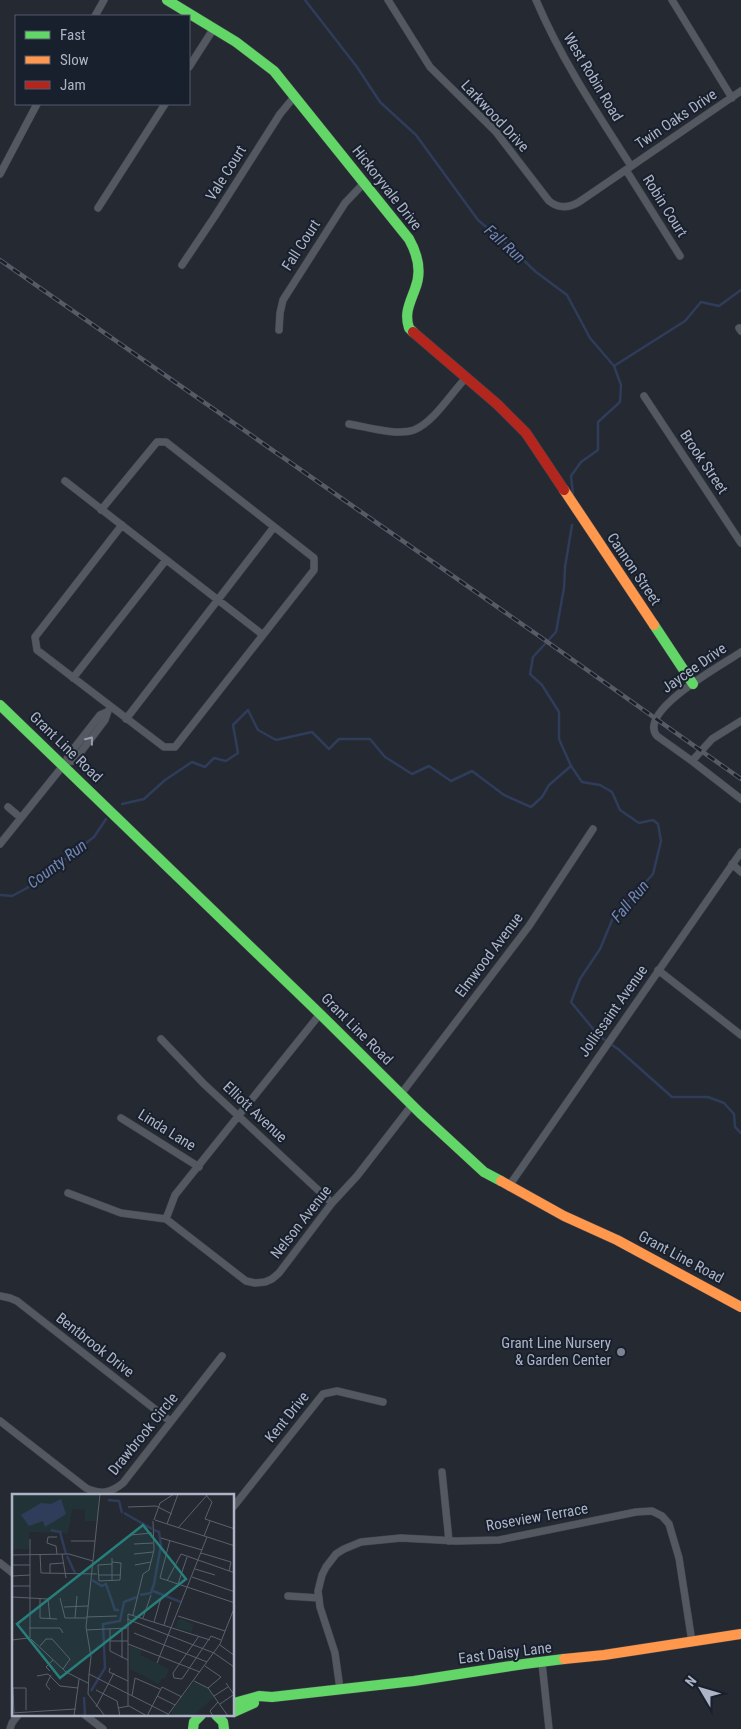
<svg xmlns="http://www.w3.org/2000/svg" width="741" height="1729" font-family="'Roboto Condensed',sans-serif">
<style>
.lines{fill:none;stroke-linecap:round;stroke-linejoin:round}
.stream{stroke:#2f3c5a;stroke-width:2.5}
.street-casing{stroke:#41444b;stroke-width:8}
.fast-casing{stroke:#41444b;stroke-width:11}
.slow-casing{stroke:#41444b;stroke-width:11}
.jam-casing{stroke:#41444b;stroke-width:11}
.street{stroke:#545860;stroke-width:7}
.fast{stroke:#63d668;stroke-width:10}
.slow{stroke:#ff974d;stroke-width:10}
.jam{stroke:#b3261e;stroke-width:10}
.rail-casing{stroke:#585b64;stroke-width:4.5}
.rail{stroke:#181f2d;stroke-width:2.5;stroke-dasharray:8;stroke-linecap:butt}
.oneway{stroke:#979dac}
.poi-dot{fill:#7d8392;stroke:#181f2d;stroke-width:2}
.labels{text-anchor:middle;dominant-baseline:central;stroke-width:4;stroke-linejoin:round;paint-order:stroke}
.street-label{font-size:15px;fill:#adb4c5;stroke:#181f2d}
.poi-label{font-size:15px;fill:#adb4c5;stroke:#181f2d;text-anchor:end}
.water-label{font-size:16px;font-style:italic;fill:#7486af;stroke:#181f2d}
.inset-river{fill:none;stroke:#2f3c5a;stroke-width:2.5}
.inset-road{fill:none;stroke:#5b616d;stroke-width:1}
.view{fill:#277f7b;fill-opacity:0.15;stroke:#277f7b;stroke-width:2.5}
.inset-edge{fill:none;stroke:#adb4c5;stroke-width:2.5}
</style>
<rect width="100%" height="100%" fill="#252932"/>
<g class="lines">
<!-- stream -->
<path class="stream" d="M305,0L357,67L380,102L416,135L478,220L510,247L536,272L567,295L590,338L614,366L621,385L620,402L598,422V450L581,462L571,476L573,494
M614,366L685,321L701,302L719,306L741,290
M572,525L565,567L564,588L556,632L533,657L530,674L542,685L559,712V739L571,766L582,782L600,785L612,792L620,810L639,823L653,820L658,824L661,841L653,874L613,918L600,949L580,979L571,1002L599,1036L618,1049L672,1097H708L724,1103L734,1114L735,1127L741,1133
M122,804L144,799L165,780L192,762L205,767L214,758L226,761L238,753L233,725L248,710L258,730L276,740L312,732L329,749L339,739H370L385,757L412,774L429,766L451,781L472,771L504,795L531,807L542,797L549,785L571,766
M0,895L12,896L27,888L94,837L106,819"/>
<defs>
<path id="street" d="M388,0L430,67L496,132L549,201C559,209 569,208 579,202L741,91
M536,0C561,59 597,113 631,166
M672,0L732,98
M95,16L104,0
M189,67L214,28
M626,170L680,256
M0,174L37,104
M98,208L165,104
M182,265L215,216L280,114L295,96
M739,328L741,331
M279,330L280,313L283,300L345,203L364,183
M644,396L741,543
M349,424C367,427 397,436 414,430C434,422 451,393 466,378
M65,481L263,635
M101,510L157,442H166L314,558V570L175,747H164L37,650L35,637L122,525
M741,652C724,664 636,711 657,736L692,761L741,799
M73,678L166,560
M126,719L274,527
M692,761L712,739L741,721
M66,762L74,761L105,720L108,711
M8,807L21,818
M0,844L66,762L68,756L100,715L107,712
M732,864L741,872
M658,970L741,1035
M161,1039L204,1084L332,1203
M401,1094L529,926L593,829
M121,1118L199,1167
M509,1186L741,852
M68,1193L121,1213L166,1219L246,1281L255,1283L265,1282L272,1279L279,1273L332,1203L357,1176L412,1105
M166,1219L175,1195L320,1014
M0,1296L10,1298L17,1301L170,1421
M0,1421L86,1488C100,1495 111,1493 123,1483L222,1356
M442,1472L449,1541
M234,1506L323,1394L337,1391L383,1402
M0,1563L14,1574
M288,1596L319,1598
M542,1663L549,1729
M340,1689L335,1653L320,1607L318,1591L322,1575L326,1567L336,1554L344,1549L361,1542L401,1538L457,1541L499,1540L636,1512L652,1511L662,1516L669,1524L679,1558L692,1642
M85,1715L103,1729
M10,1729L12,1723L18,1715"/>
<path id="fast" d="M167,0L236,42L274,71L409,239C418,255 422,272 415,289C410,303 404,313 409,328L413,332
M654,625L693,684
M0,705L320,1014L420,1113L484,1172L501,1181
M234,1703L259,1696L272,1697L414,1681L524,1664L564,1659
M234,1712L254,1703
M216,1715L223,1722L224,1729
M193,1729L194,1722L201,1715"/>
<path id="slow" d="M564,490L654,625
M501,1181L564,1216L617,1240L741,1307
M564,1659L604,1655L741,1634"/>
<path id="jam" d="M413,332L497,404L526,433L564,490"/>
</defs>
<!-- street casing -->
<use href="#street" class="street-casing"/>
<!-- fast casing -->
<use href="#fast" class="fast-casing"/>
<!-- slow casing -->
<use href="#slow" class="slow-casing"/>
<!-- jam casing -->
<use href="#jam" class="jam-casing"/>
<!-- street -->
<use href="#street" class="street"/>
<!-- fast -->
<use href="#fast" class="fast"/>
<!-- slow -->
<use href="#slow" class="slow"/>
<!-- jam -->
<use href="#jam" class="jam"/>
<defs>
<path id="rail" d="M0,260L539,636L741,779"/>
</defs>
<!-- rail casing -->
<use href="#rail" class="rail-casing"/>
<!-- rail -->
<use href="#rail" class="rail"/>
</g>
<!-- one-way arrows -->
<defs><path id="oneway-chevron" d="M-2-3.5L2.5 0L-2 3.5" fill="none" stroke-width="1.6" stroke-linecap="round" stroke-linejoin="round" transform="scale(1.25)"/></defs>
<use class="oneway" href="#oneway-chevron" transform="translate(90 740) rotate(-52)"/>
<!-- markers -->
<circle class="poi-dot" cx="621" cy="1352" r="5"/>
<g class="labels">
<!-- street labels -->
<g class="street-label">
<text transform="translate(593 77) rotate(59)">West Robin Road</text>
<text transform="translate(495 116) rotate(47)">Larkwood Drive</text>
<text transform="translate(676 119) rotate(-34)">Twin Oaks Drive</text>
<text transform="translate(226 173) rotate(-58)">Vale Court</text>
<text transform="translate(387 188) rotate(52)">Hickoryvale Drive</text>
<text transform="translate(665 206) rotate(58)">Robin Court</text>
<text transform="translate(301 245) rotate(-57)">Fall Court</text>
<text transform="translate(704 462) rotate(56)">Brook Street</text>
<text transform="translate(634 569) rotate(56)">Cannon Street</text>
<text transform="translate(694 668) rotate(-35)">Jaycee Drive</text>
<text transform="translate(66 747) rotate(44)">Grant Line Road</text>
<text transform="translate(489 955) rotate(-53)">Elmwood Avenue</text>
<text transform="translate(613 1011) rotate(-55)">Jollissaint Avenue</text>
<text transform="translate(357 1029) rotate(45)">Grant Line Road</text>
<text transform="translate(255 1112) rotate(43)">Elliott Avenue</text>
<text transform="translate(167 1130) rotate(32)">Linda Lane</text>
<text transform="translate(301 1222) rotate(-52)">Nelson Avenue</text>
<text transform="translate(681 1257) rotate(28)">Grant Line Road</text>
<text transform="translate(95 1345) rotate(38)">Bentbrook Drive</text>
<text transform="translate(287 1417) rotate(-51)">Kent Drive</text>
<text transform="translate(143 1434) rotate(-51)">Drawbrook Circle</text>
<text transform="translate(537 1517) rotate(-10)">Roseview Terrace</text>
<text transform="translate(505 1653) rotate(-7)">East Daisy Lane</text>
</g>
<!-- poi labels -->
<g class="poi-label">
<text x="611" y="1343">Grant Line Nursery<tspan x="611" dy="17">&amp; Garden Center</tspan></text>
</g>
<!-- water labels -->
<g class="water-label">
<text transform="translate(505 244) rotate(42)">Fall Run</text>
<text transform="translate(57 864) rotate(-37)">County Run</text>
<text transform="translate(630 901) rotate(-50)">Fall Run</text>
</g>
</g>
<!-- overview -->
<g transform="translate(12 1494)">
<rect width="222" height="222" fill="#252932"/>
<path d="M0,0H87L85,27H73V16L60,15L56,39L17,38V55H0ZM170,125L181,130L180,138L164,134L166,126ZM118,152L130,156L128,161L157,175L153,185L150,184L147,190L118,175ZM182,188L195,194L202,203L181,222H164L159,218Z" fill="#223338"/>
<path d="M49,5L54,20L33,33L31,27L17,32L9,21L29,9L39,10Z" fill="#2f3c5a"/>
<path class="inset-river" d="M96,6L107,7L110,19M112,19L140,35M39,36L48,38L54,60M55,62L63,79M80,86L90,92L94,90L103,116H107M141,97L169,108M128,101L139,99L142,90L149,51L147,38L142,36M79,197L93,174L91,130L108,127L112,108L125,103M72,203L73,222"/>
<path class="inset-road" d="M88,0L74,133L79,163L77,180L156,220M193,0L200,8L193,25L223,35M148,9L162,0M116,13L144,12L160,20M142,26L148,9M143,26L223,52M155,30L166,0M166,34L196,0M118,41L140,39M192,42L198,27M45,43H36L35,49L44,52L45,60M149,44L190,56M18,45V144M158,46L148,84L223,109M59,47H83M122,50L141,49M189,59L219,68L217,77M28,60L29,79L85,80M50,60L54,84M122,60L141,58M0,61L57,60L81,67M100,64V87M100,68L109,69L108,86L87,87L86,71L100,70M0,71H18M123,71L139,68M183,75L203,81M38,79V70L51,69M86,81H109M0,82L18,81M180,83L223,98M155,87L169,60L223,79M166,90L175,63M0,92H18M0,103L36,105L38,125M28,104V124L45,125M48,104L53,124H74M52,113L76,112M121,121L131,80L137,76L142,56L141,27M166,122L213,137M74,123L105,122M63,124L65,102M131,124L139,101M115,125L202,159L222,173M142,128L149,104M152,131L159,108M17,134H48L51,139M110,134V164M98,135V157L116,166M74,136L115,134M122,139L195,168M187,142L161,179L162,184L170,185L199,142L209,146M19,145L54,178L76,189M0,146L16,144M98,147H116M116,150L188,178M208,151L223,162M28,152L34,145H40L58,165L51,175M145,169L195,43M193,172L209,183L196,194M98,174L97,178L116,187M38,177L34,173L41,166M77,180L76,200L93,222M25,182L36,180L48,192L66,194M182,187L196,194L216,222M214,189L223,202M0,194H14V216M1,194L2,219M38,196L34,191L39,181M84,196L105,207M120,202L123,184L148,195M145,202L163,211M202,202L216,193M105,207L108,222M208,210L221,201M116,212V120L198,146M84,213L102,179M106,214L117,212L135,222M0,219L64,215M62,222L67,185M135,222L150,193L170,203M155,222L208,150L223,112M201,222L198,217L206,208"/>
<path class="view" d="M131,31L174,85L48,184L5,130Z"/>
<rect width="222" height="222" class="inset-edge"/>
</g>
<!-- legend -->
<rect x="15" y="15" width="175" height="90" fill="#181f2d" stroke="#545b6a"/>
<rect x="25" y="31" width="25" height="8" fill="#63d668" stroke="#545b6a"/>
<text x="60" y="40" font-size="15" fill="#adb4c5">Fast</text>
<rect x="25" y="56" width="25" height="8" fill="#ff974d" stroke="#545b6a"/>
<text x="60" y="65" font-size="15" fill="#adb4c5">Slow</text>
<rect x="25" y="81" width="25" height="8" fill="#b3261e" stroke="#545b6a"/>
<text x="60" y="90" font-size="15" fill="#adb4c5">Jam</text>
<!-- north arrow -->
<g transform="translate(701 1689) rotate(308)" stroke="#181f2d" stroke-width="4" paint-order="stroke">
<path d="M0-4L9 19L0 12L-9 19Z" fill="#adb4c5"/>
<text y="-8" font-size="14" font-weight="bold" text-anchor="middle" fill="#adb4c5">N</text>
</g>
</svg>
